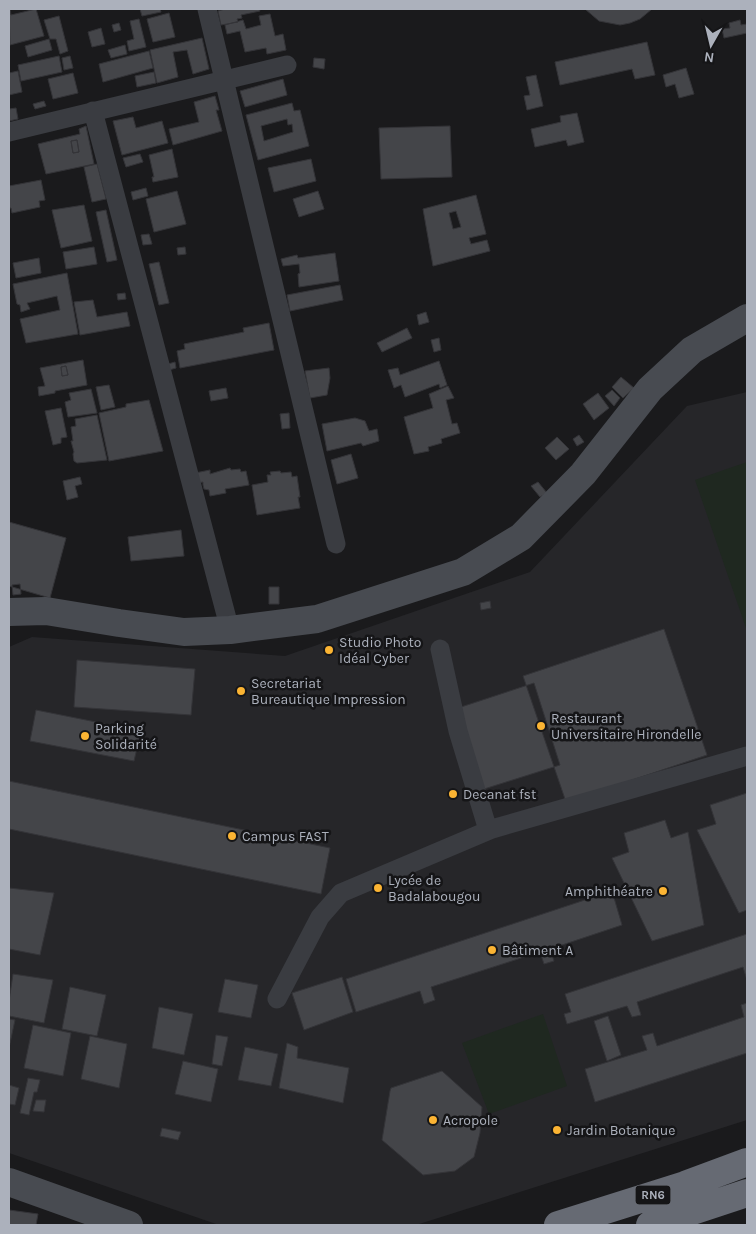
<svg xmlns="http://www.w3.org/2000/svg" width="756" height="1234" font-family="Karla,sans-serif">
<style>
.built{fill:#262629}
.green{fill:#1f2820}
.building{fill:#444549;stroke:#343438;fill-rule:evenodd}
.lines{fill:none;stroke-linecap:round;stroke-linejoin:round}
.street{stroke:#3a3c41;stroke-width:19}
.secondary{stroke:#484b51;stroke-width:28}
.highway{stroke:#666a73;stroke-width:28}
.poi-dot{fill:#fbb433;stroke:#151517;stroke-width:2}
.labels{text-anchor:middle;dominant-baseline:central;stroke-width:5;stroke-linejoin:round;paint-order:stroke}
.shield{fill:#151517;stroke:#7f828a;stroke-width:1}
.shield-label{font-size:12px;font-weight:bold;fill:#acb1bc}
.poi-label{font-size:14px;fill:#acb1bc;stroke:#151517;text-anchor:start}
</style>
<rect width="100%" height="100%" fill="#1a1a1c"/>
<!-- built -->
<path class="built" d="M747,392V1120L416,1225H219L9,1153V647L32,637L285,656L530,572L687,406Z"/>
<!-- green -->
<path class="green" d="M747,462V631L695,480Z
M543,1014L567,1086L489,1114L462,1043Z"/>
<!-- building -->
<path class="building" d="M9,9H10L11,15L36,9L44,36L10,45Z
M140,9H160L161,12L142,16Z
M225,9H259L260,11L241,15L242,18L237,19L238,22L221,25L218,11Z
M585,9H652L640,19L630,23L620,25L599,21Z
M169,13L175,37L153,42L147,19Z
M270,14L275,36L283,34L286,50L267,54L266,48L245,52L240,31L227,34L225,25L243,20L246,29L261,25L259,16Z
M59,16L68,51L60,54L56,39H50L44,20Z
M139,19L146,47L129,51L127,41L134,39L130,21Z
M740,20L741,25L747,24V33L724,38L722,29L730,28L729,23Z
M119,23L121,30L114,32L112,25Z
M101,28L105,44L92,47L88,32Z
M202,38L209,69L193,74L187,50L173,52L178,77L157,83L150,50Z
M49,39L52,50L28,57L25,46Z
M647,42L655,75L635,79L632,69L560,85L555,62Z
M125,45L127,54L111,58L108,50Z
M149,51L153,68L103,82L99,64Z
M59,56L62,72L21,81L18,65Z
M70,56L73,68L64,70L62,58Z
M314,58L325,59L324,69L313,67Z
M686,68L694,94L679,98L675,84L666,87L663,75Z
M18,71L22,92L9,95V73Z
M154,72L156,83L137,87L135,76Z
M73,73L78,93L53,99L48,79Z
M536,75L543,106L527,110L524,96L530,95L526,77Z
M283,79L287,95L245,107L240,91Z
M215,96L219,110H216L222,131L173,145L169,129L199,122L194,102Z
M44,101L46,106L35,109L33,104Z
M292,103L294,111L300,110L309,146L258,160L246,115ZM287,119L288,125L292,124L293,132L264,141L261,126Z
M16,108L18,119L9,121V109Z
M577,113L584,142L568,146L566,140L535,147L531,129L561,122L560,116Z
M133,117L136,128L162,121L168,143L122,155L113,121Z
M86,126L94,164L46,174L38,144L80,134L79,129ZM77,140L79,152L73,153L71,141Z
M450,126L452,177L381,179L379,128Z
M77,140L79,152L73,153L71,141Z
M172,149L178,177L153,182L152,177H154L149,155Z
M140,154L143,162L126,167L123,158Z
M311,159L316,181L274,192L268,168Z
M97,164L106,199L92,202L84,167Z
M41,180L45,200L39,201L40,207L12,213L11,208H9V186Z
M146,188L148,196L133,200L131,192Z
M177,191L186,224L154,232L146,199Z
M318,191L324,209L299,217L293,199Z
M476,195L486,234L469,238L471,244L487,240L490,251L433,266L423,209ZM456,211L461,227L453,229L449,213Z
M84,205L92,241L61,248L52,210Z
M106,210L117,260L107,262L96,212Z
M149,234L152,244L143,245L141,235Z
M94,247L97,264L66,269L63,252Z
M185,247L186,254L178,255L177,248Z
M335,253L339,281L299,287L298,274L300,273L299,264L283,266L281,259L297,255L298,258Z
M39,258L41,273L16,278L13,263Z
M159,262L169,303L159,305L149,264Z
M67,273L78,334L26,343L20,319L60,310L57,296L27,303L30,309L21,312L20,305L17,304L13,284Z
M340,285L343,300L290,311L287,295Z
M125,293L126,299L118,300L117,294Z
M93,300L97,317L127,312L130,326L80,335L74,302Z
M426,312L429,322L419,325L417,315Z
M269,323L274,350L180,368L177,351L185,349L184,344L244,332L243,328Z
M407,328L412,338L382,352L377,343Z
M439,338L441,350L434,352L431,340Z
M83,360L87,385L55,391V393L39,396L38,387L45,386L40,368ZM66,366L68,375L62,376L61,367Z
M439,361L447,385L440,388L439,384L405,397L401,385L394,388L388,370L398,368L400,375Z
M175,362L176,368L169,370L168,364Z
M66,366L68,375L62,376L61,367Z
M329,368L330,378L327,395L310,398L305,371Z
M621,377L634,388L623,398L612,387Z
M109,385L115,407L101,410L96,387Z
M448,386L454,398L446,400L452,424L457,423L460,433L441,439L442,443L428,447L429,451L414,454L404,417L433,408L429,394Z
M226,388L228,398L211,401L209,391Z
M91,389L97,413L68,417L65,402L71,400L69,393Z
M612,390L620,398L614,406L605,396Z
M598,393L609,408L594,420L583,404Z
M149,400L163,451L109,461L99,413L126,407V404Z
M61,408L67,437L61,438V443L53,445L45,411Z
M289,413L290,428L282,429L280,414Z
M97,415L107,460L77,463L74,461L73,454L74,452L71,441H73L71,427L76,426L75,419Z
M355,418L365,421L369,431L377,429L379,441L363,446L361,443L327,451L322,424Z
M579,435L584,442L577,446L573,439Z
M557,437L569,449L556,460L545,448Z
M351,454L358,478L337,484L331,460Z
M230,468L231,470L240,469L241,472L246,471L249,485L225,489L226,493L210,496L209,490L204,489L203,485V482L197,483L195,473L210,470V474Z
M280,471L281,473L291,472L292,477L297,476L300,497H298L300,508L257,515L252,485L268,482L267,475H271L270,472Z
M80,477L82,484L75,486L78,497L67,500L63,481Z
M538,482L547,493L540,497L531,486Z
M9,522L66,538L50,598L9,586Z
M181,530L184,556L131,561L128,537Z
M20,584L21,594L13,595L12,585Z
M269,587H279V604H269Z
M490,601L491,608L481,610L480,603Z
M664,629L707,755L566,802L523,676Z
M77,660L195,669L191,715L74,707Z
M534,683L560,765L481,790L455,709Z
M36,710L141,731L134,761L30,741Z
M9,781L330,848L321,894L9,829Z
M747,793V910L739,913L697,830L716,824L710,805Z
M665,820L671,838L688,832L704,925L652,941L612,858L629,852L624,833Z
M9,888L54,893L40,955L9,949Z
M612,891L622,925L550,949L554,961L544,964L540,952L431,987L435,1000L424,1004L420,991L356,1012L346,979Z
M747,934V980L743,967L637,1002L641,1015L632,1017L627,1006L567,1024L564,1014L571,1012L565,994Z
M13,974L53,980L44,1023L9,1016V1001Z
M342,977L353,1012L304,1030L292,993Z
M225,979L258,985L251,1018L218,1012Z
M70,987L106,995L97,1036L62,1029Z
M747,1003V1053L595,1102L585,1069L647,1050L642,1036L653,1033L657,1046L744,1017L741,1005Z
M159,1007L193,1014L184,1055L152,1048Z
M608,1016L621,1055L607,1061L594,1021Z
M9,1019L15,1020L9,1048Z
M33,1025L71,1033L63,1076L24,1068Z
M216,1035L228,1037L222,1066L212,1064Z
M90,1036L127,1044L119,1088L81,1079Z
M287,1043L298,1047L297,1058L349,1068L343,1103L279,1088Z
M245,1047L278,1054L271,1086L238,1080Z
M183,1061L218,1069L211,1102L175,1094Z
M442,1071L482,1107L480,1133L474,1157L455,1171L423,1175L382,1140L390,1091L391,1088Z
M28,1078L40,1080L37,1092H34L29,1115L20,1113Z
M9,1085L19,1088L15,1105L9,1104Z
M36,1100H46L44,1112L33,1111Z
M162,1128L181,1132L178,1140L160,1136Z
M9,1210L38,1214L36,1225H9Z"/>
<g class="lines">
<!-- street -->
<path class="street" d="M207,9L336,544
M93,111L230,630
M9,132L287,65
M440,649L458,731L488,830
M277,999L320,917L341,893L492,829L747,756"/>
<!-- secondary -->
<path class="secondary" d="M9,612L46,611L119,623L184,632L230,630L317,619L463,572L521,537L583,474L650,389L692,350L747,318
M9,1182L129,1225"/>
<!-- highway -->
<path class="highway" d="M558,1225L685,1185L747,1162
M650,1225L747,1193"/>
</g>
<!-- markers -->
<g class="poi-dot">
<circle cx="329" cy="650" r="5"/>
<circle cx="241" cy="691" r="5"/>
<circle cx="541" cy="726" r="5"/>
<circle cx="85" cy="736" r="5"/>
<circle cx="453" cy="794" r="5"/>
<circle cx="232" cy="836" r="5"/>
<circle cx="378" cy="888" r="5"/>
<circle cx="663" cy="891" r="5"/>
<circle cx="492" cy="950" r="5"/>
<circle cx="433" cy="1120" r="5"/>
<circle cx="557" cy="1130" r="5"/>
</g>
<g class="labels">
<!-- shield labels -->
<rect class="shield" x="635.5" y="1185.5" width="35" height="19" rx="4"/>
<g class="shield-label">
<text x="653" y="1195">RN6</text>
</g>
<!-- poi labels -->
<g class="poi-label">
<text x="339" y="642">Studio Photo<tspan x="339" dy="16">Idéal Cyber</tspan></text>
<text x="251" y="683">Secretariat<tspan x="251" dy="16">Bureautique Impression</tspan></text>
<text x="551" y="718">Restaurant<tspan x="551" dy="16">Universitaire Hirondelle</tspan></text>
<text x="95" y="728">Parking<tspan x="95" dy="16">Solidarité</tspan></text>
<text x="463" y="794">Decanat fst</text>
<text x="242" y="836">Campus FAST</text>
<text x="388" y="880">Lycée de<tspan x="388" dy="16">Badalabougou</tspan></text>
<text x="653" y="891" text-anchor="end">Amphithéatre</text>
<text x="502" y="950">Bâtiment A</text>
<text x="443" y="1120">Acropole</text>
<text x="567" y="1130">Jardin Botanique</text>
</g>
</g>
<!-- border -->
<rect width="756" height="1234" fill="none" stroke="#acb1bc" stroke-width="20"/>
<!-- north arrow -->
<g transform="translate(711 45) rotate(188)" stroke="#151517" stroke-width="4" paint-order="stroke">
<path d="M0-4L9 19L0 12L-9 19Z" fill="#acb1bc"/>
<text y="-8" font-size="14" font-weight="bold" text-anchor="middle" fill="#acb1bc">N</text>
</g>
</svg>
